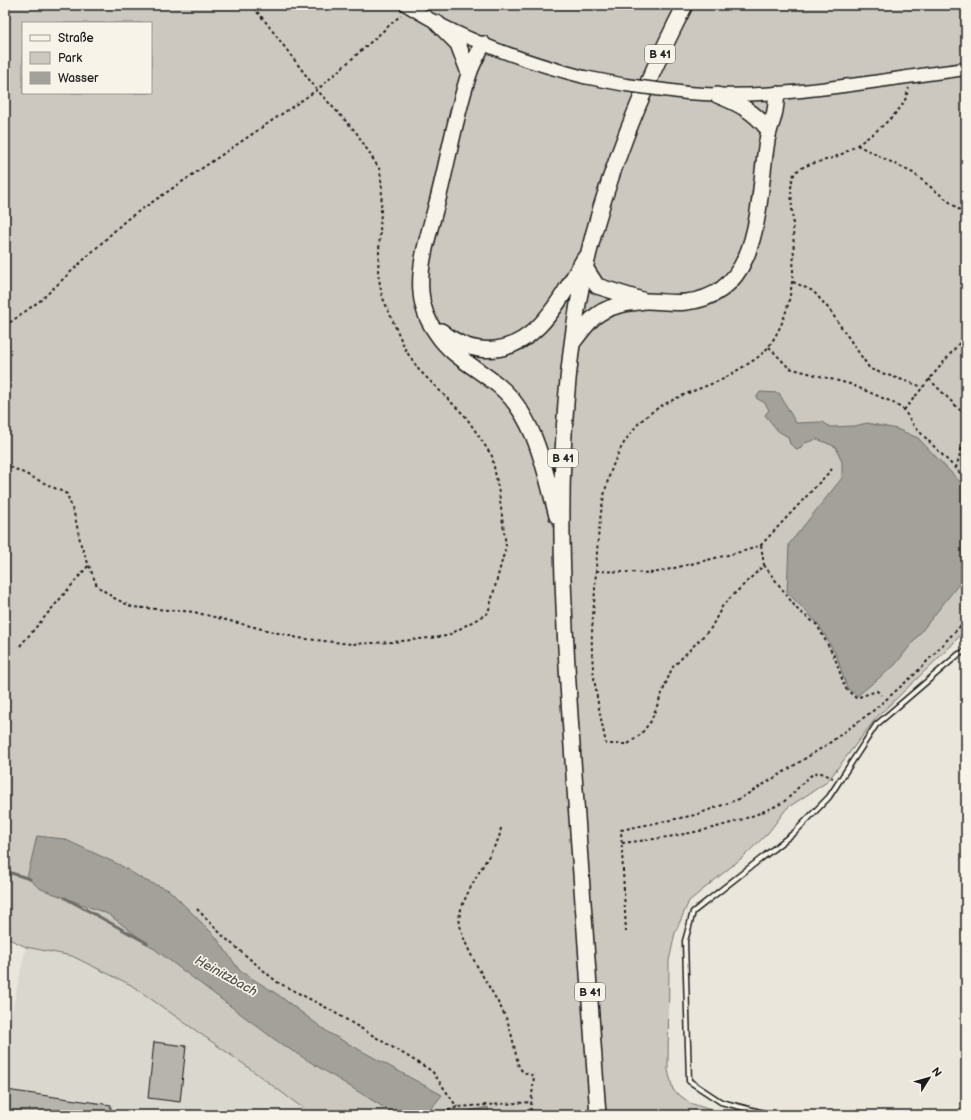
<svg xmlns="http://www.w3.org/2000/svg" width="971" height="1120" font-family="'Balsamiq Sans',sans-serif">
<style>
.built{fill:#dad7ce}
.green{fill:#ccc8c0;stroke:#74726e;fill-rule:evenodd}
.water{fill:#a3a19a;stroke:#6d6c68}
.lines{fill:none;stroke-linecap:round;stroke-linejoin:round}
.stream{stroke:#6d6c68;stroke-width:3}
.building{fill:#b6b4ac;stroke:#1c1c1c}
.lane-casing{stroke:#1c1c1c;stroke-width:7}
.secondary-casing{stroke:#1c1c1c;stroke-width:15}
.highway-casing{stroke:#1c1c1c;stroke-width:18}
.path{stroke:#1c1c1c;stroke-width:2;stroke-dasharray:3 3;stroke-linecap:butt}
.lane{stroke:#f7f3e8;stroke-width:4}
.secondary{stroke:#f7f3e8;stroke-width:12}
.highway{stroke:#f7f3e8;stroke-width:15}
.secondary-bridge-casing{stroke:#1c1c1c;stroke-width:15;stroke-linecap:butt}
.secondary-bridge{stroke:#f7f3e8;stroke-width:12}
.labels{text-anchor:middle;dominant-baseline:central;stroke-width:3.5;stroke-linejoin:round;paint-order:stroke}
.shield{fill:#f7f3e8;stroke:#5e5c59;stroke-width:1}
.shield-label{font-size:11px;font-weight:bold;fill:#1c1c1c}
.water-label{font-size:13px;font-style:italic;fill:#52514e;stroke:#f7f3e8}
</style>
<rect width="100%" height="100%" fill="#eae6dc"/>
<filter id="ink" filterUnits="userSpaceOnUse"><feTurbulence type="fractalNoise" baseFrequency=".025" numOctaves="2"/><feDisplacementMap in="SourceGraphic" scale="8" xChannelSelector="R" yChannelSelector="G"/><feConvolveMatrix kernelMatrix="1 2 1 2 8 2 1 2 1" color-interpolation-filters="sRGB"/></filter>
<g filter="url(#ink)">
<!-- built -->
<path class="built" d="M26,947L72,956L131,985L245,1065L312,1115H5V1043Z"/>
<!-- green -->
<path class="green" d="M5,5H966V628L951,646L876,718L827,782L787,808L768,833L743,857L689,901L675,933L669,961L668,1070L673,1090L690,1103L725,1115H312L245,1065L131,985L72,956L26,947L5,937ZM23,23H151V93H23Z"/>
<!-- water -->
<path class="water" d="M760,392L779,393L796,423L823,422L830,427L855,426L867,423L897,429L918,438L966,488V575L895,665L857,696L847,688L837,657L819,625L787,592L789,544L842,478V462L836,447L817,439L805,443L798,450L790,444L788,437L778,431L765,415L769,410L765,403L756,398Z
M37,836L64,839L120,865L144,880L169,890L216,937L240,971L277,994L329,1033L442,1095L426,1115H396L278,1042L108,914L41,889L27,878Z
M488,1107L489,1115H451Z"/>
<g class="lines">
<!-- stream -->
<path class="stream" d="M5,871L30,879
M65,898L147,943"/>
</g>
<!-- building -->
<path class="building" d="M154,1042L186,1046L180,1102L148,1098Z
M6,1090L111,1105L110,1115H5Z"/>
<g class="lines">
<defs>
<path id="lane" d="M772,1115L721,1102L689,1081L685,941L693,912L795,832L829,797L876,725L959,654L966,651"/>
<path id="secondary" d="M406,5C460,39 522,61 584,77
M687,93C781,101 874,80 966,69"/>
<path id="highway" d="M437,23L458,44L469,73
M483,44C478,54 472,64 469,74C456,114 449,155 439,195C432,224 418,262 421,292C422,307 428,322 437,334C453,358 478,368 499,386C536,417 545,472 557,516
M717,95C737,103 752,110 766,127
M586,269L597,286L642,300
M441,331C453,341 464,347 479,349C534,356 561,298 584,259
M574,341C591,318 599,308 629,303C635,303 641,301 647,301C660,301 673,304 686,302C764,295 757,197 767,141C768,132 772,124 774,115C776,108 776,101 777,94
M598,1115C590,992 580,869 572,746C562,599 553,450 578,304C596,199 637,99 685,5"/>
</defs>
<!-- lane casing -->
<use href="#lane" class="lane-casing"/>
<!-- secondary casing -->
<use href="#secondary" class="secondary-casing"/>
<!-- highway casing -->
<use href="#highway" class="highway-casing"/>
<!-- path -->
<path class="path" d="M857,145L913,173L966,215
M793,282L813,291L829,309L870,369L923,387
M5,326L41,300L126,220L317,90L401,15
M769,347L789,368L850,384L892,402L904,410L914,426L966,479
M929,379L963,413L966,433L956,468
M904,410L966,335
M5,464L67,494L75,517L81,545L97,586L114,598L132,607L194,612L298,638L351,644L393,642L447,636L488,613L506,546L499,493L492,456L466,417L419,370L406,351L382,296L378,273L382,189L380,170L356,132L317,90L265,21L251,5
M761,545L764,565L723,605L711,628L672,668L651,721L641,734L628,744H606C600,713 593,683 592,651C591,631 594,609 595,589C598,537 598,474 633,430C653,404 687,394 716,382C723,380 730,375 736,371C748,364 761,357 769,346C802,300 793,240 791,188C792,182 792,177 795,173C804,163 823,162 835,157C854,150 896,119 905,100C907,96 907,92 909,88
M764,565L797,609L817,625L835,658L845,688L856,698L877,691L881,695
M596,571L654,573L748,550L761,545L832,469
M20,646L88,566
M501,828L499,838C488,859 466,890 460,913C454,940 498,995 508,1023C513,1037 515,1053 519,1067L523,1072L534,1076L530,1115
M622,843C676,837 731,828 780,804C796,795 803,776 819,772L833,778
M197,909L224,937L277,982L327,1008L432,1071L457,1107
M626,932L621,830L695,815L739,799L779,775L828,744L874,710L915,674L966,620
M437,1115L457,1107L532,1102"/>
<!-- lane -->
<use href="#lane" class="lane"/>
<!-- secondary -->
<use href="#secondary" class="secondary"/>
<!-- highway -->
<use href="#highway" class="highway"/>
<defs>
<path id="secondary-bridge" d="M584,77L626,85L687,93"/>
</defs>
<!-- secondary-bridge casing -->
<use href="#secondary-bridge" class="secondary-bridge-casing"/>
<!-- secondary-bridge -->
<use href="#secondary-bridge" class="secondary-bridge"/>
</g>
</g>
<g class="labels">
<!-- shield labels -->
<g class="shield">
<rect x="645" y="45" width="30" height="18" rx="3"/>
<rect x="548" y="449" width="30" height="18" rx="3"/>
<rect x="575" y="983" width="30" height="18" rx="3"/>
</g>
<g class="shield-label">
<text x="660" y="54">B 41</text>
<text x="563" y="458">B 41</text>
<text x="590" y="992">B 41</text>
</g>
<!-- water labels -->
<g class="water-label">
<text transform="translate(226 976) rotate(29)">Heinitzbach</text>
</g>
</g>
<!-- margin -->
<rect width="971" height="1120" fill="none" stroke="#f7f3e8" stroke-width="20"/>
<rect x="10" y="10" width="951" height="1100" fill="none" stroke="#1c1c1c" stroke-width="1.5" filter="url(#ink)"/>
<!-- legend -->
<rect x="22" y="22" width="130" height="72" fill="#f7f3e8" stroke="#9f9d96"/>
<rect x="30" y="35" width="20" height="6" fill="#f7f3e8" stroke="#9f9d96"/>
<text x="58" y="42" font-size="12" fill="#1c1c1c">Straße</text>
<rect x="30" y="52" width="20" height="12" fill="#ccc8c0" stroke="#9f9d96"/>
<text x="58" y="62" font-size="12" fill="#1c1c1c">Park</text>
<rect x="30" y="72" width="20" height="12" fill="#a3a19a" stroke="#9f9d96"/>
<text x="58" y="82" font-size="12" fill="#1c1c1c">Wasser</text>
<!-- north arrow -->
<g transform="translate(929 1078) rotate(53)" stroke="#f7f3e8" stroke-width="3" paint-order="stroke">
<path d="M0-3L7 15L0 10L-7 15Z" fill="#1c1c1c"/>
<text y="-6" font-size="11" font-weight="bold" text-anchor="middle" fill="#1c1c1c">N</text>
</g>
</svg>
